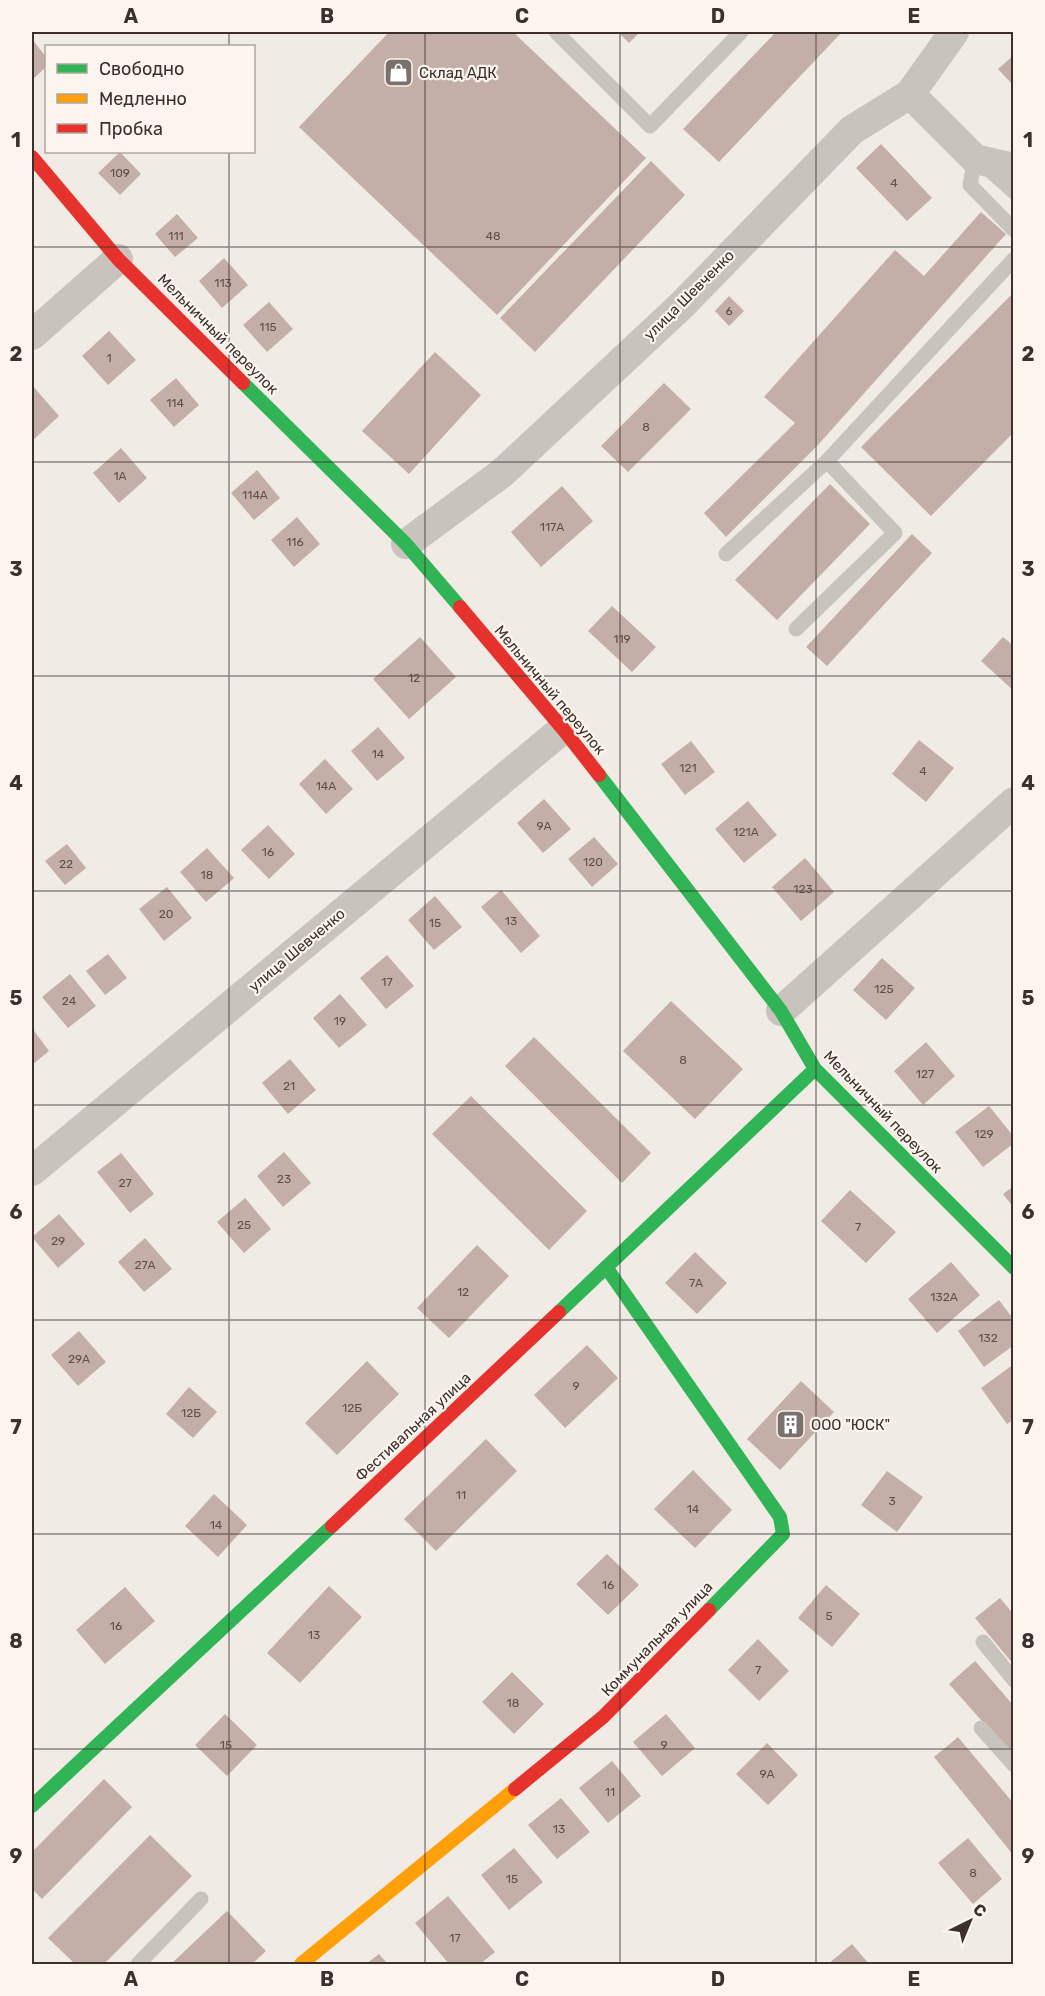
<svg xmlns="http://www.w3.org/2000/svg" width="1045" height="1996" font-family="Rubik,sans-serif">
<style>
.building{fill:#c3afa7}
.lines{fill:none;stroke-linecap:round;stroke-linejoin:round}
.lane{stroke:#c9c3be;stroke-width:15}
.street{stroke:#c9c3be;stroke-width:30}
.fast{stroke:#30b455;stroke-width:14}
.slow{stroke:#ff9f0a;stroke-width:14}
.jam{stroke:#e5322d;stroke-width:14}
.grid{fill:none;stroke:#3b302b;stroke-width:1.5;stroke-opacity:0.55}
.labels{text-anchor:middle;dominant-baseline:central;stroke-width:4.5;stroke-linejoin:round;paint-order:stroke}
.number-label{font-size:12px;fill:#5d504a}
.poi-label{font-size:15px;fill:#3b302b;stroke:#fbf5ee;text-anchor:start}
.street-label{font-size:15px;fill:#3b302b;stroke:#fbf5ee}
.neatline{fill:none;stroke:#3b302b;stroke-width:2}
.grid-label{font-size:20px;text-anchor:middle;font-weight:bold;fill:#3b302b}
</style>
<rect width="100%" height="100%" fill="#f0ebe5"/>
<!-- building -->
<path class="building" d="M389,32H513L646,158L497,315L299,127Z
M618,32H640L629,43Z
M776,32H842L719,162L683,129Z
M32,39L46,57V67L32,80Z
M1014,55V86L998,69Z
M881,144L932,198L907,221L856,168Z
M120,152L141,174L120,195L98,173Z
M651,161L685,195L535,352L500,318Z
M981,212L1006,234L818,445L726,537L704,513L795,423L764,397L895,250L924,276Z
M177,214L198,238L175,257L155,234Z
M224,258L248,285L222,308L199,281Z
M1014,292V432L931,516L861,447Z
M729,296L744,311L729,326L715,311Z
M269,302L293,329L267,352L243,325Z
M109,331L136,360L108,385L82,356Z
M435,352L481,395L409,474L362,431Z
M176,378L199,405L174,427L150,400Z
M664,383L691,409L628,472L601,446Z
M32,385L59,416L32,441Z
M121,448L147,478L119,503L93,473Z
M257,470L280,498L254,520L231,493Z
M830,484L870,524L777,620L735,580Z
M562,486L593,521L541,567L511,532Z
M297,517L320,544L294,567L271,540Z
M912,534L932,553L827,666L806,647Z
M612,606L656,647L632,672L588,631Z
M420,637L456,677L409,719L373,679Z
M1003,637L1014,646V691L981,661Z
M378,727L405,758L377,781L351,751Z
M919,740L954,768L926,802L892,774Z
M691,741L715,772L685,795L661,764Z
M325,759L353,789L326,814L299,784Z
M544,799L571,829L543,853L517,823Z
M748,801L777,835L744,863L715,829Z
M268,825L295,854L269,879L241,850Z
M594,837L618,864L592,887L568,859Z
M67,844L86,868L65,885L45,861Z
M207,848L234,878L206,902L180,872Z
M805,858L834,892L801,921L772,887Z
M167,887L192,918L164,941L139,909Z
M501,890L540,936L521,953L481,907Z
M435,896L462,927L434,950L408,920Z
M108,954L127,978L105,995L86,971Z
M387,955L414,986L386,1009L360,978Z
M882,958L915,988L886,1020L853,990Z
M70,974L96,1006L68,1028L42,997Z
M340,994L367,1025L339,1048L313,1018Z
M671,1001L743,1069L695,1119L623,1051Z
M32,1028L49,1051L32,1065Z
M534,1037L651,1153L622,1183L505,1066Z
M926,1042L955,1076L923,1105L894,1071Z
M290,1059L316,1090L288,1114L262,1083Z
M471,1096L587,1211L549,1250L432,1134Z
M989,1106L1014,1137V1143L983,1167L955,1132Z
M284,1152L311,1183L283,1207L257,1176Z
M121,1153L154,1194L130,1213L97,1172Z
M1014,1186V1208L1003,1194Z
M850,1190L896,1232L866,1263L821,1221Z
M245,1198L271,1229L244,1253L217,1222Z
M59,1214L85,1244L58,1268L32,1237Z
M145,1238L172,1269L144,1292L118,1262Z
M477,1245L509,1276L449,1338L417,1308Z
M695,1252L727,1283L697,1314L665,1283Z
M951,1262L980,1295L937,1333L908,1299Z
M999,1300L1014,1320V1345L984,1367L958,1331Z
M79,1331L106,1362L78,1386L51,1355Z
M587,1345L618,1378L565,1428L534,1395Z
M367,1361L399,1394L337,1455L305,1423Z
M1014,1364V1419L1007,1424L981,1388Z
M801,1381L834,1412L780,1470L747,1439Z
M189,1387L217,1412L193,1438L166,1414Z
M486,1439L517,1471L436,1551L404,1519Z
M693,1470L732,1510L695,1548L654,1509Z
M887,1471L923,1497L897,1532L861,1505Z
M214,1494L247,1525L218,1557L185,1526Z
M607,1554L639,1585L608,1615L576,1584Z
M826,1585L860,1614L832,1647L798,1618Z
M329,1586L362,1617L300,1683L267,1653Z
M125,1587L155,1621L105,1664L76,1630Z
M1000,1598L1014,1615V1665L975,1618Z
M758,1639L789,1671L759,1701L728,1670Z
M975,1661L1014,1706V1757L949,1684Z
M512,1672L544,1704L514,1734L482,1702Z
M225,1714L257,1745L227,1776L195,1745Z
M666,1714L695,1748L662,1776L633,1742Z
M958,1737L1014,1804V1856L934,1757Z
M767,1743L798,1775L768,1805L736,1774Z
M612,1761L641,1796L608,1823L579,1788Z
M104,1779L132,1807L42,1899L32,1889V1852Z
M561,1798L590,1832L557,1859L528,1825Z
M150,1835L192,1876L104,1964H75L48,1938Z
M968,1838L1002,1879L973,1904L938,1863Z
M514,1848L543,1882L509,1910L481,1875Z
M448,1896L495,1952L480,1964H449L415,1923Z
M227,1911L266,1951L252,1964H171Z
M852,1944L869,1964H828Z
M379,1954L388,1964H366Z"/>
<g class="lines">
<!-- lane -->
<path class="lane" d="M556,32L650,126L741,32
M975,159L970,185L1014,230
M987,168L1014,192
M726,554L827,461L1014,259
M796,629L895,533L827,461
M983,1642L1014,1680
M981,1728L1014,1765
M138,1964L201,1899"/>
<!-- street -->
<path class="street" d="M910,94L975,159L1014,168
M32,335L118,259
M406,544L502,473L682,305L852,130L910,94L954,32
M781,1011L1014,802
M32,1171L563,729"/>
<!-- fast -->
<path class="fast" d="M243,383L406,544L460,607
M599,775L781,1011L815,1069L1014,1268
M606,1267L780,1517L783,1534L709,1610
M559,1312L815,1069
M32,1806L332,1526"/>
<!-- slow -->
<path class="slow" d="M301,1964L515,1789"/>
<!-- jam -->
<path class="jam" d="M32,157L118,259L243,383
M460,607L563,729L599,775
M332,1526L559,1312
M515,1789L603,1717L709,1610"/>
</g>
<!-- grid -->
<path class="grid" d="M229,32V46M425,32V1964M620,32V1964M816,32V1964M229,152V1964M32,247H1014M32,462H1014M32,676H1014M32,891H1014M32,1105H1014M32,1320H1014M32,1534H1014M32,1749H1014"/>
<!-- icons -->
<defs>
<symbol id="shop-square" viewBox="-11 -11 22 22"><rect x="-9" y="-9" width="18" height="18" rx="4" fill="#7a716c" stroke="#fbf5ee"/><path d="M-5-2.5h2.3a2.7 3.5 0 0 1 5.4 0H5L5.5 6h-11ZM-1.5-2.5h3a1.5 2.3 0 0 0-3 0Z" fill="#fff"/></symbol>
<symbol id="building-square" viewBox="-11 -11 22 22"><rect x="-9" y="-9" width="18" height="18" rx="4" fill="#7a716c" stroke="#fbf5ee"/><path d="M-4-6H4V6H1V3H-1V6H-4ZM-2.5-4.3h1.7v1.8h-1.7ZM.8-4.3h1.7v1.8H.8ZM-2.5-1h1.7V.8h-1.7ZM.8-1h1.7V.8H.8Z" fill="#fff"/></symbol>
</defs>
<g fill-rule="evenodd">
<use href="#shop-square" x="382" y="56" width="33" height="33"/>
<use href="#building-square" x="774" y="1408" width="33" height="33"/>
</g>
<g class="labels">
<!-- number labels -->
<g class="number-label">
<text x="120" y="173">109</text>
<text x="894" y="183">4</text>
<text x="176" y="236">111</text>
<text x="493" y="236">48</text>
<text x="223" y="283">113</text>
<text x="729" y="311">6</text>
<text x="268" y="327">115</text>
<text x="109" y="358">1</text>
<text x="175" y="403">114</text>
<text x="646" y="427">8</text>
<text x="120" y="476">1А</text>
<text x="255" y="495">114А</text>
<text x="552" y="527">117А</text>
<text x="295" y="542">116</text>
<text x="622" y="639">119</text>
<text x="414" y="678">12</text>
<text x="378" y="754">14</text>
<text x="688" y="768">121</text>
<text x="923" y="771">4</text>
<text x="326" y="786">14А</text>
<text x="544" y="826">9А</text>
<text x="746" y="832">121А</text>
<text x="268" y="852">16</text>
<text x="593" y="862">120</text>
<text x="66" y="864">22</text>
<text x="207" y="875">18</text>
<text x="803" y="889">123</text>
<text x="166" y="914">20</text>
<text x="511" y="921">13</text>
<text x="435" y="923">15</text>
<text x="387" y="982">17</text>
<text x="884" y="989">125</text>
<text x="69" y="1001">24</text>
<text x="340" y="1021">19</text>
<text x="683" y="1060">8</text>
<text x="925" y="1074">127</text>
<text x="289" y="1086">21</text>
<text x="984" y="1134">129</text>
<text x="284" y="1179">23</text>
<text x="125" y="1183">27</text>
<text x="244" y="1225">25</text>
<text x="858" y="1227">7</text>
<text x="58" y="1241">29</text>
<text x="145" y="1265">27А</text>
<text x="696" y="1283">7А</text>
<text x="463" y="1292">12</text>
<text x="944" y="1297">132А</text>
<text x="988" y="1338">132</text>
<text x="79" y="1359">29А</text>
<text x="576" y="1386">9</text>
<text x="352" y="1408">12Б</text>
<text x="191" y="1413">12Б</text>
<text x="461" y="1495">11</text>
<text x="892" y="1501">3</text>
<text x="693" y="1509">14</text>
<text x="216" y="1525">14</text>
<text x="608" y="1585">16</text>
<text x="829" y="1616">5</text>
<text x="116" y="1626">16</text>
<text x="314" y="1635">13</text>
<text x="758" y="1670">7</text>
<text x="513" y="1703">18</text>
<text x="226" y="1745">15</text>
<text x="664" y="1745">9</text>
<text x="767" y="1774">9А</text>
<text x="610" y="1792">11</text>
<text x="559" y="1829">13</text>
<text x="973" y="1873">8</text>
<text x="512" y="1879">15</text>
<text x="455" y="1938">17</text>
</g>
<!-- poi labels -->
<g class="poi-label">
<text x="419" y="73">Склад АДК</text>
<text x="811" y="1425">ООО "ЮСК"</text>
</g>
<!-- street labels -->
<g class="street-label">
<text transform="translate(689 295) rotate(-45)">улица Шевченко</text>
<text transform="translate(218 334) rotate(45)">Мельничный переулок</text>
<text transform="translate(550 690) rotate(50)">Мельничный переулок</text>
<text transform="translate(297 950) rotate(-40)">улица Шевченко</text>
<text transform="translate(883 1112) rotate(46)">Мельничный переулок</text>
<text transform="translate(413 1427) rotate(-43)">Фестивальная улица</text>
<text transform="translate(657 1639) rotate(-46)">Коммунальная улица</text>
</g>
</g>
<!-- border -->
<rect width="1045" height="1996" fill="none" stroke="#fbf5ee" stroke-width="66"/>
<!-- legend -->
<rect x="45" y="45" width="210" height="108" fill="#fbf5ee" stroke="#aea6a0" stroke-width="1.5"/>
<rect x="57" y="64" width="30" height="9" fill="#30b455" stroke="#aea6a0" stroke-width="1.5"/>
<text x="99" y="75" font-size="18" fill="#3b302b">Свободно</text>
<rect x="57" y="94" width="30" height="9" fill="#ff9f0a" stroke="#aea6a0" stroke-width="1.5"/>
<text x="99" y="105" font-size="18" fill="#3b302b">Медленно</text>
<rect x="57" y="124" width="30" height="9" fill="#e5322d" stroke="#aea6a0" stroke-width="1.5"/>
<text x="99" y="135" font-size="18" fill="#3b302b">Пробка</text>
<!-- north arrow -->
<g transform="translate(970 1921) rotate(43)" stroke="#fbf5ee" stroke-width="4.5" paint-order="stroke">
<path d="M0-4.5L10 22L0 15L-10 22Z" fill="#3b302b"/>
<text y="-9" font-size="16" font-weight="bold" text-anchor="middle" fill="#3b302b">С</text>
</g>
<rect x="33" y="33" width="979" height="1930" class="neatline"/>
<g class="grid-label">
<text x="131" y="23">A</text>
<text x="327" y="23">B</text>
<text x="522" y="23">C</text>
<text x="718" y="23">D</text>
<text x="914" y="23">E</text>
<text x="16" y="147">1</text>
<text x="1028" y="147">1</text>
<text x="16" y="361">2</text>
<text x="1028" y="361">2</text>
<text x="16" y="576">3</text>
<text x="1028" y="576">3</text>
<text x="16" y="790">4</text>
<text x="1028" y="790">4</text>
<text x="16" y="1005">5</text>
<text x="1028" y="1005">5</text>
<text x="16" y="1219">6</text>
<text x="1028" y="1219">6</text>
<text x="16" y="1434">7</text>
<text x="1028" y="1434">7</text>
<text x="16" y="1648">8</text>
<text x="1028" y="1648">8</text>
<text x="16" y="1863">9</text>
<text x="1028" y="1863">9</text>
<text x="131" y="1986">A</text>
<text x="327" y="1986">B</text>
<text x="522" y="1986">C</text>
<text x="718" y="1986">D</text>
<text x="914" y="1986">E</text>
</g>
</svg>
